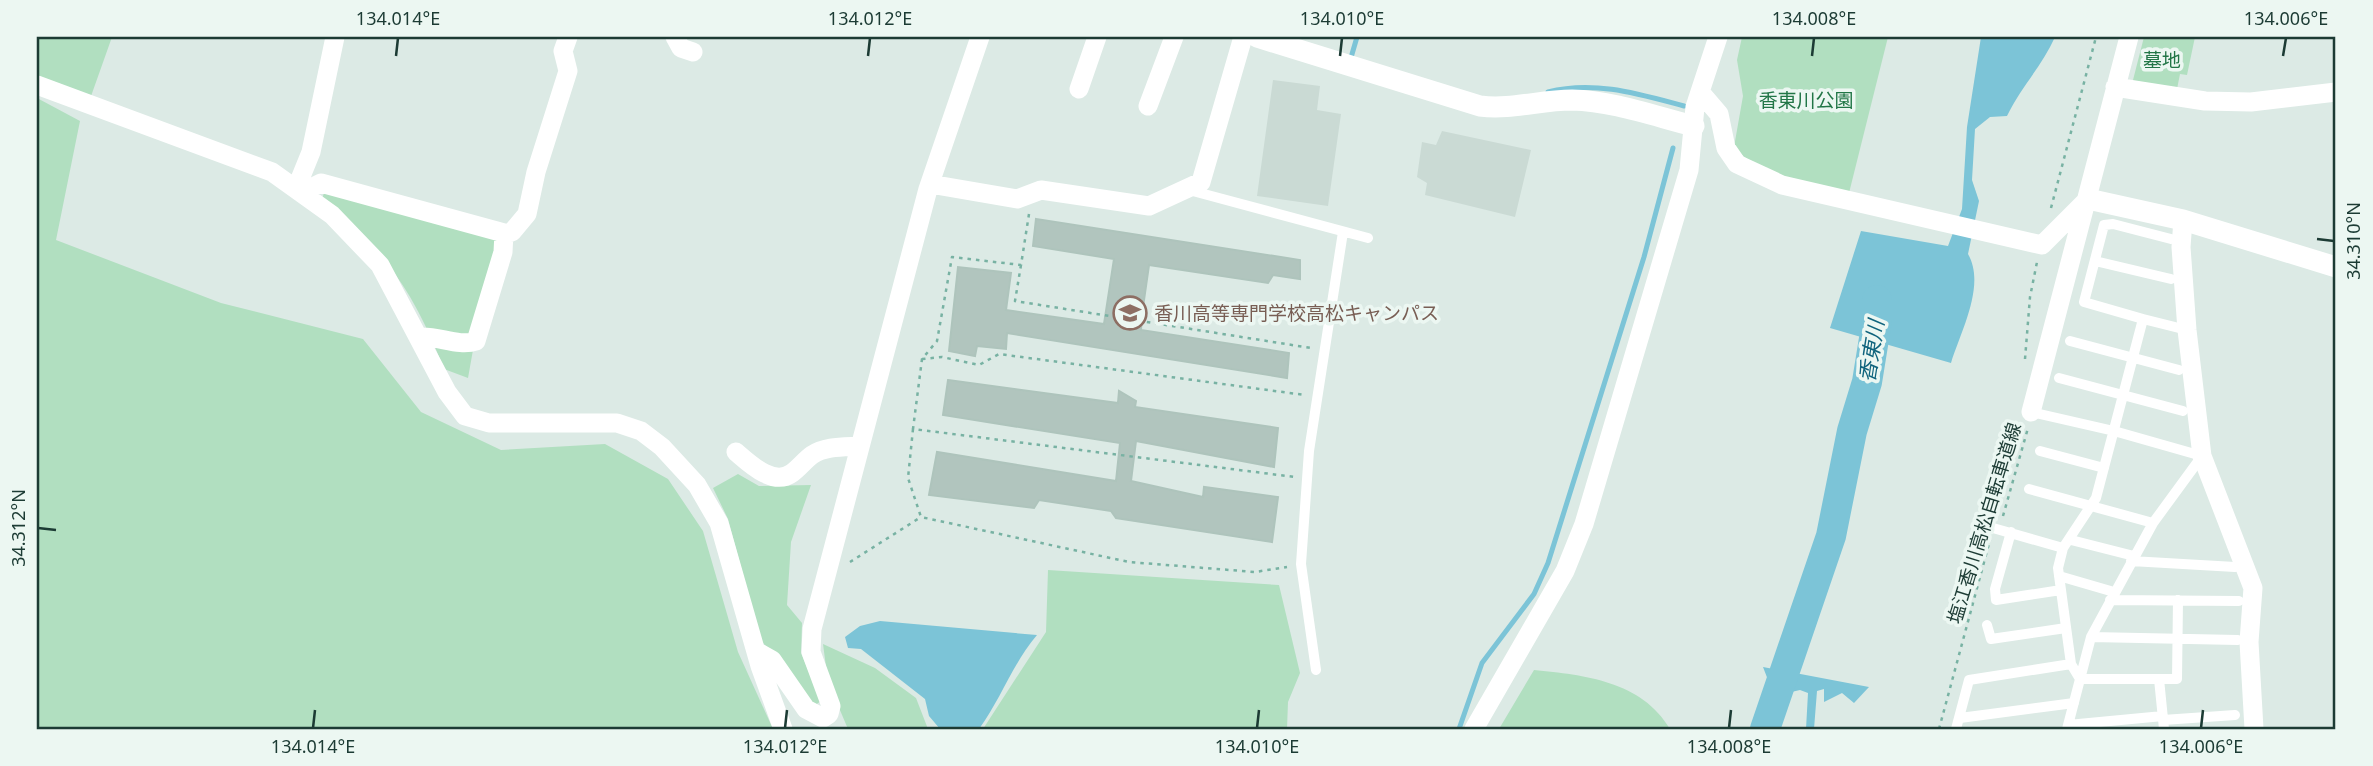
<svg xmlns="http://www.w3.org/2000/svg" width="2373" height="766" font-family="'Noto Sans','Noto Sans JP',sans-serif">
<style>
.built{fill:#cadad4}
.green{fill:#b1dfc0}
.water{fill:#7cc4d7}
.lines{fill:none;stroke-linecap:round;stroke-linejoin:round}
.stream{stroke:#7cc4d7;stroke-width:5}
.river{stroke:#7cc4d7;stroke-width:30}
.building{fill:#b1c5be;stroke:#aec4bc;stroke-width:2}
.path{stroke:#78b2a3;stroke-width:2.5;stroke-dasharray:3.5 5;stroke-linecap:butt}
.lane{stroke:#fff;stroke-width:10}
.street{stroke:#fff;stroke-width:19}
.secondary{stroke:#fff;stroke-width:21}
.ticks{fill:none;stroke:#1c3b34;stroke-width:2.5}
.labels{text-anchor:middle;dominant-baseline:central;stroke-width:7;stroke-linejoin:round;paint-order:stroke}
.park-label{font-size:19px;fill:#227647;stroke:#ecf7f2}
.education-label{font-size:19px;fill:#785e54;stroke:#ecf7f2;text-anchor:start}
.street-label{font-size:19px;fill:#1c3b34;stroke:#ecf7f2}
.water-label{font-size:21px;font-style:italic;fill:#10647d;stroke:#ecf7f2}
.neatline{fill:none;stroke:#1c3b34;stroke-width:2.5}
.ticks-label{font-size:18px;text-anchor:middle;fill:#1c3b34}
</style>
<rect width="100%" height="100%" fill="#dceae5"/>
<!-- built -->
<path class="built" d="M1273,80L1320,86L1317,110L1341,114L1328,206L1257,196Z
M1442,131L1531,150L1515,217L1425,195L1427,183L1417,177L1422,142L1436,145Z"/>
<!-- green -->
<path class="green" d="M37,37H112L90,99L37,79Z
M1742,37H1888L1849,193C1809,186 1762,178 1734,147L1743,96L1737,60Z
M2144,37H2195L2187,75L2180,74L2176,94L2137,88L2133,80Z
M37,98L80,121L56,240L221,303L363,339L421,412L501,450L605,444L668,479L703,531L738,652L773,729H37Z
M325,190L495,236L500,250L478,322L468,378L444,369C413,290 387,254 322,199Z
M738,474L759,486L811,485L791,542L787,605L802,623L801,653L821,701L814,706L787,668L761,641L728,519L713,488Z
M1048,570L1279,585L1300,673L1288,702L1287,729H983L1046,632Z
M823,644L875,668L916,698L928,729H848L828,682Z
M1534,670C1584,675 1642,681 1670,729H1499Z"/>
<!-- water -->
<path class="water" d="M1981,37H2055C2042,66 2021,87 2007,116L1990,117L1975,129L1972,180L1979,201L1968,254C1986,285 1961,331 1951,363L1830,328L1861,231L1948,246L1962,209L1967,127Z
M880,621L1037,635C1013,663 1001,699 979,729H940L929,716L925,699L861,649L848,648L845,637L860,626Z
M1763,667L1869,687L1854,703L1842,693L1824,702V689L1817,691L1814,729H1806L1808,693L1800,690L1787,693L1767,729H1761L1773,693Z"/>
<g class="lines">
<!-- stream -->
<path class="stream" d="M1350,61L1357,37
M1548,92C1594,80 1639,94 1684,106
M1459,729L1482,663L1534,594L1548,563L1644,257L1673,148"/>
<!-- river -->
<path class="river" d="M1765,729L1831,536L1852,431L1867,382L1877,320V300"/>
</g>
<!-- building -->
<path class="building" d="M1036,219L1300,260V279L1273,275L1268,283L1149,265L1142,314L1141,330L1289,353L1287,378L1007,333L1006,349L977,346L975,356L949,351L958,267L1011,273L1006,310L1104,324L1114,259L1033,246Z
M948,380L1118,403L1119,391L1136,401L1135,407L1278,428L1274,467L1136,441L1131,481L1203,497L1204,487L1278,497L1272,542L1116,518L1111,511L1039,500L1034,508L929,495L937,452L1116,481L1120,443L943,415Z"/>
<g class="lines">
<!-- path -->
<path class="path" d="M2051,208L2096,37
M1029,214L1021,265L952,257L937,341L922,359L913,429L1295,477
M1021,265L1015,301L1311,348
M922,359L942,357L979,365L999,354L1305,395
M2025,359L2030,297L2037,262
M913,429L908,478L921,517L1129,562L1255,572L1287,567
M2003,516L2028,428
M850,562L921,517
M1939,729L1990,540"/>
<!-- lane -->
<path class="lane" d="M1189,190L1368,238
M2095,261L2171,279
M2143,319L2084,302L2104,225L2113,224L2171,239
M2070,341L2179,370
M2059,378L2183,411
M2031,412L2114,431L2202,456
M2040,451L2104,468
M2029,489L2153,523
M1993,528L2063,548
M2011,532L1995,589L1996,600L2061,590
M2071,540L2134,556
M2131,561L2235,567
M2059,576L2114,592
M2110,600L2239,601
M2178,600L2177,679H2080L2071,664L2058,568L2063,548L2096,498L2143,319L2187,330
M1987,625L1991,639L2066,628
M2091,637L2238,640
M1316,670L1301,564L1309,451L1343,232
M2159,679L2164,729
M1960,718L2074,703
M2163,720L2235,715
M2068,725L2163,716
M1956,729L1969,680L2071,664
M2067,729L2091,637L2153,523L2202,456"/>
<!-- street -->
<path class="street" d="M675,37L681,48L693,52
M37,85L272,172L332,215L380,265L447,392L465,416L489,423H617L641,431L662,447L697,485L719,523L760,666L783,729
M2115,87L2205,101L2251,102L2336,92
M1079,89L1097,37
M1701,93L1719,114L1726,148L1737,164L1782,185L2042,245L2088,199
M1148,106L1174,37
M930,184L1017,199L1041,190L1149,206L1201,182L1243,37
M296,189L311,152L335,37
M301,193L321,183L504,233L512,232L527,214L536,172L568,71L563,51L568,37
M2183,220L2181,247L2187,330L2202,456L2253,588L2249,642L2254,729
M421,337C439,336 459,347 476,341L503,252L504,233
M2031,412L2129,37
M736,452C749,463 773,487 792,473C799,468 805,460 812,455C825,446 844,447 860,446
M756,651L772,660L806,709L823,718L829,714L831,706L811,652L812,629L928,189L980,37
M1474,729L1565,571L1584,524L1689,170L1695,107L1718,37"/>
<!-- secondary -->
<path class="secondary" d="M1257,37L1480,106C1511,110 1540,100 1572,100C1613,101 1654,116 1694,126
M2088,199L2183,220L2336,267"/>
</g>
<!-- ticks -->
<path class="ticks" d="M396,56L398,38M868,56L870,38M1340,56L1342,38M1812,56L1814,38M2283,56L2286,38M2317,239L2334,241M38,528L56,530M313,728L315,710M785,728L787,710M1257,728L1259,710M1729,728L1731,710M2201,728L2203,710"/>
<!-- icons -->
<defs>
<symbol id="school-ring" viewBox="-11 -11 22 22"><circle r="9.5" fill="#ecf7f2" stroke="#8d6e63" stroke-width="1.5"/><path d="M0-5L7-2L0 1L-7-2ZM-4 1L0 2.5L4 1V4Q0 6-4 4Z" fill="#8d6e63"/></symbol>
</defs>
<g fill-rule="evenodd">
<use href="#school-ring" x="1111" y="294" width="38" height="38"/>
</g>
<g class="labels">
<!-- park labels -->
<g class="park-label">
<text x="2162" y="60">墓地</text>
<text x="1806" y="100">香東川公園</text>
</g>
<!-- education labels -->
<g class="education-label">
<text x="1154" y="313">香川高等専門学校高松キャンパス</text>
</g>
<!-- street labels -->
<g class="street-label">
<text transform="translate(1984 523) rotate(-73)">塩江香川高松自転車道線</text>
</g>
<!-- water labels -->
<g class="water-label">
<text transform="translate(1871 351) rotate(-81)">香東川</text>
</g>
</g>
<!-- border -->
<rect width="2373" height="766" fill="none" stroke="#ecf7f2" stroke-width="77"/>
<rect x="38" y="38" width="2296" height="690" class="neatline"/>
<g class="ticks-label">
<text x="398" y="25">134.014°E</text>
<text x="870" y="25">134.012°E</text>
<text x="1342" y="25">134.010°E</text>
<text x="1814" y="25">134.008°E</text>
<text x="2286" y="25">134.006°E</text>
<text transform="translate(2354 241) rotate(-90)" y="6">34.310°N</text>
<text transform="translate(19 528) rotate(-90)" y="6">34.312°N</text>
<text x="313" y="753">134.014°E</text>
<text x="785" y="753">134.012°E</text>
<text x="1257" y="753">134.010°E</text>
<text x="1729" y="753">134.008°E</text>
<text x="2201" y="753">134.006°E</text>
</g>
</svg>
